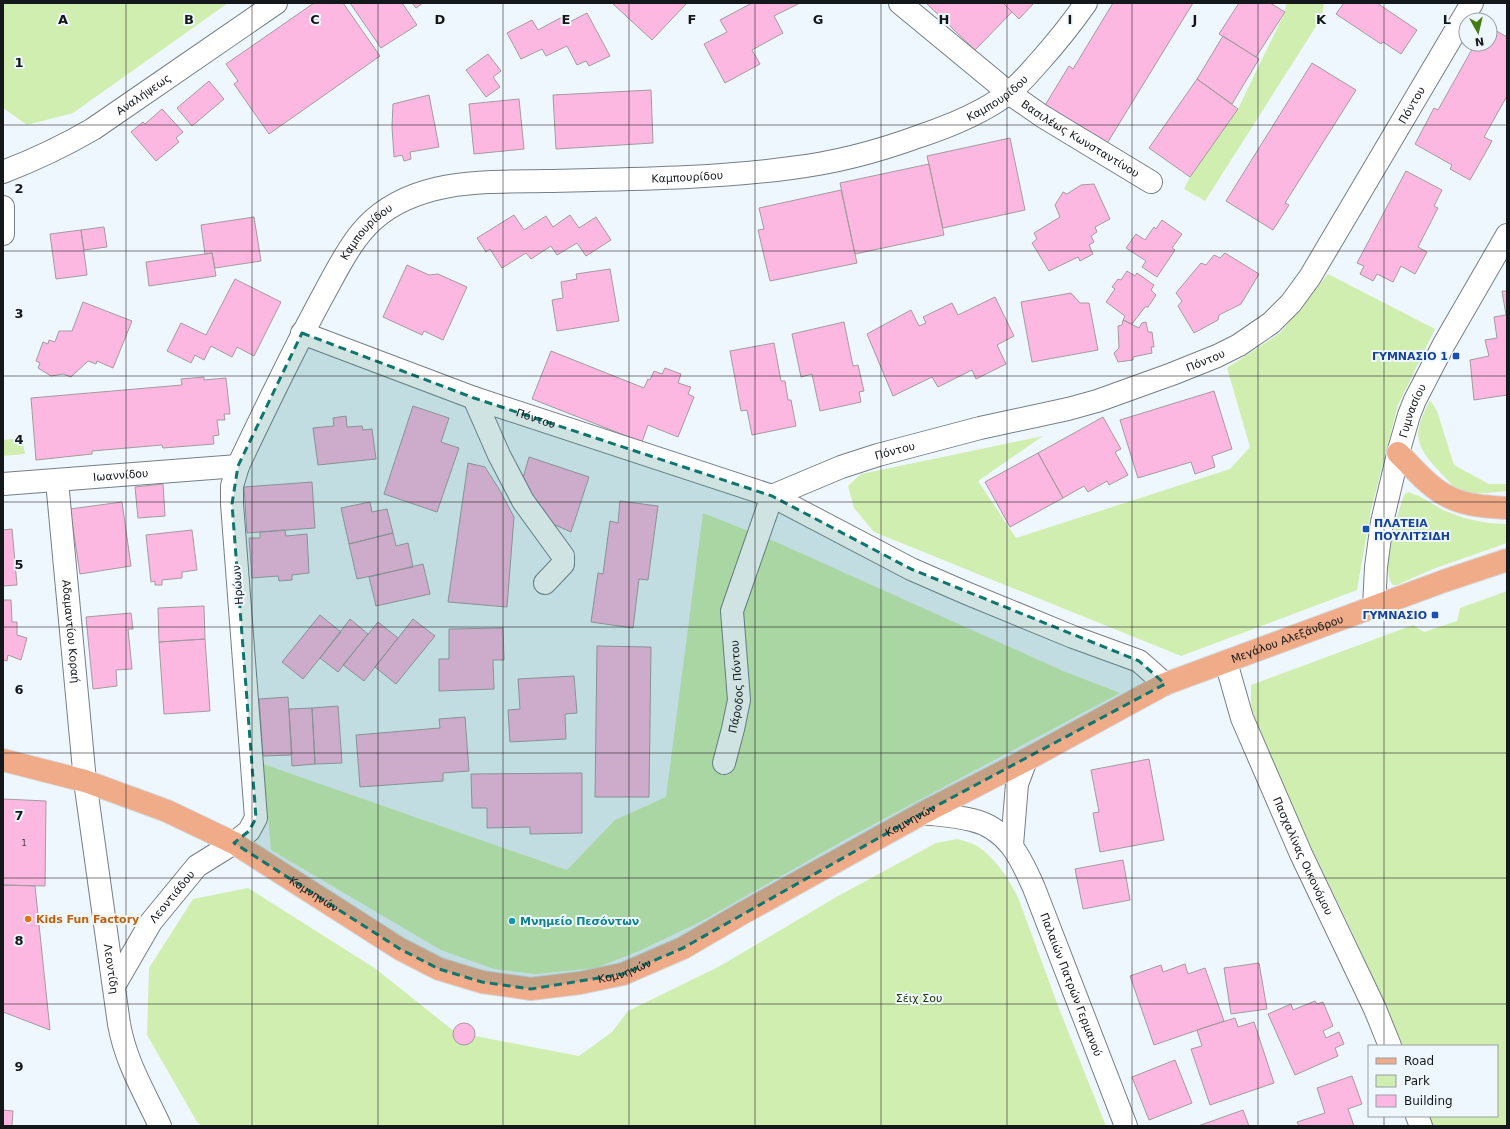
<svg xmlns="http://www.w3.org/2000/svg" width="1510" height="1129" font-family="'DejaVu Sans',sans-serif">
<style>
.green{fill:#d0eeaf}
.building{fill:#fdb8e1;stroke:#a59aa0}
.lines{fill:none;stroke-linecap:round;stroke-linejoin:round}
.minor-casing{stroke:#767f86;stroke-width:24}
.major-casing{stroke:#d5d5d6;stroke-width:24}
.minor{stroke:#fff;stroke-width:22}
.major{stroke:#f0ab89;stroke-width:22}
.marked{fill:#0f766e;fill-opacity:0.2;stroke:#0f766e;stroke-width:3;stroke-dasharray:8 5;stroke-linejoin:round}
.grid{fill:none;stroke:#15181b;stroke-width:1;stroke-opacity:0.55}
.transit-dot{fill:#1a4fb4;stroke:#eff7fe;stroke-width:1.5}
.food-dot{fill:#e8710a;stroke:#eff7fe;stroke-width:1.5}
.culture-dot{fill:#0f9aa8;stroke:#eff7fe;stroke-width:1.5}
.labels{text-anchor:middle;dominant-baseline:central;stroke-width:4;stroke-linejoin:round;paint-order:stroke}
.number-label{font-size:9px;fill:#4f404c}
.street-label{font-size:11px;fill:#15181b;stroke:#eff7fe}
.transit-label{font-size:11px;font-weight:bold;fill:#164399;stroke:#eff7fe;text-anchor:end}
.food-label{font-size:11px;font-weight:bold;fill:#c56008;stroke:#eff7fe;text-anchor:start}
.culture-label{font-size:11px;font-weight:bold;fill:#0d838f;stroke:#eff7fe;text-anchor:start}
.park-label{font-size:11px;fill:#233605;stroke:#eff7fe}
.grid-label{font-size:13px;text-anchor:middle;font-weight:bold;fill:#15181b;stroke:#eff7fe;stroke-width:4;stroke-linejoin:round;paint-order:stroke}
</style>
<rect width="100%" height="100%" fill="#eff7fe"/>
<!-- green -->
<path class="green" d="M3,3H228L73,113L27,125L3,108Z
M1286,3H1324L1322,17L1205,201L1184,189L1190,177L1238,109L1285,12Z
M1328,274L1435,329L1398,405L1371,510L1357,590L1181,656L874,532L854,508L848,486L861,474L1043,436L978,481L1016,538L1230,469L1250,447L1227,368L1280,333Z
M1430,400L1437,411L1454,465L1489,484H1507V491C1496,492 1467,496 1458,490C1452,486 1446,478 1441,473C1414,445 1412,435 1430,400Z
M22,438L25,454L3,456V440Z
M1408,492L1419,496L1443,510L1464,518L1488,523L1507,524V543L1433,569L1397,585H1393C1379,571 1398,512 1404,495Z
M703,513L776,542L1063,671L1120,693L848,838L702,921L639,951L596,968L536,974L494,969L441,950L271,850L263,764L567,870L615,820L666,797Z
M1507,591V1126H1433L1429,1116H1497V1046H1403L1353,934L1288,799L1262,740L1251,706V685L1413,625L1424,632L1457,621L1460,608Z
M957,839C965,841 973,843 980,848C998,861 1010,881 1019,900L1060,1011L1106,1126H202L197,1122L147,1035L149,968L193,899L248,888L376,969L455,1032L579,1056L612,1032L628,1011L720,966L838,896L936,843Z"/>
<!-- building -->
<path class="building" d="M314,3H343L380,56L269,134L234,84L238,81L226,64Z
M350,3H402L417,25L381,48Z
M412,3H423L416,8Z
M612,3H687L652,40Z
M752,3H800L774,16L783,33L752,50L760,64L725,83L704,44L727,32L720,20Z
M926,3H1003L1012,12L975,50Z
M1003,3H1034L1019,19Z
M1113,3H1193L1106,145L1044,107L1069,66L1073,69Z
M1239,3H1270L1285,12L1256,57L1219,34Z
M1344,3H1377L1417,30L1401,54L1383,42L1381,44L1336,14Z
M587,13L610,56L589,66L586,61L577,65L567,46L546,56L542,49L521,59L507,33L532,20L538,30L562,17L566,24Z
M1493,29L1507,37V96L1484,137L1492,141L1470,180L1450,169L1452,165L1415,144L1434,108L1438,110L1475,44H1490V34Z
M1223,36L1259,59L1232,104L1197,79Z
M488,54L501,71L493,77L500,87L486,97L466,70Z
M1312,63L1356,90L1285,203L1289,205L1273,230L1226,201Z
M1197,79L1238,109L1190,177L1149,148Z
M209,81L224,99L192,126L177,108Z
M651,90L653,143L556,149L553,95Z
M429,95L439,147L410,152L411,159L404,161L402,155L394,157L392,127L393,104Z
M519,99L524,149L474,154L469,104Z
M162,109L183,132L176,138L179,142L156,161L131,132L143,122L145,124Z
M1010,138L1025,210L943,228L927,156Z
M929,164L944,235L855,254L840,183Z
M1406,171L1442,190L1434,206L1438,208L1418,247L1427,252L1415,274L1401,266L1393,282L1377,274L1373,281L1360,274L1364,266L1357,263Z
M1094,184L1110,219L1095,227L1097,232L1091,236L1094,242L1089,245L1093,254L1080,261L1078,257L1049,271L1032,243L1037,239L1034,233L1060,217L1055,205L1063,192L1067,194L1081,185Z
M841,190L857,263L770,281L758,230L764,229L759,208Z
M514,215L524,230L546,216L553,227L570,215L579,228L596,217L611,240L586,256L577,243L557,255L551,246L531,259L526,253L502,268L490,249L486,252L477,238Z
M254,217L261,261L215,268L212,253L205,254L201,225Z
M1162,220L1182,234L1172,248L1175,250L1157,277L1142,267L1146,261L1126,248L1136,234L1145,240L1154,227L1156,229Z
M104,227L107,247L84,250L81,230Z
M81,230L87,275L56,279L50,234Z
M212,253L216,276L149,286L146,262Z
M1225,253L1259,274L1241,304L1219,315L1218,320L1194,333L1178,306L1182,301L1176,293L1201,263L1206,265L1214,255L1220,258Z
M407,265L429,275L438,274L467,287L443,340L424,331L422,335L383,317Z
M610,269L619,321L557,331L552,300L563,298L561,282L577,279L576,274Z
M1127,271L1135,276L1137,273L1154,285L1151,290L1156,295L1148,307H1145L1132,324L1123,320L1125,316L1106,302L1115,289L1112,287L1118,279L1121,280Z
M235,279L281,302L254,356L237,347L232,357L211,346L204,360L195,355L191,363L167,351L181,323L206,335Z
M1502,291H1507V395L1474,400L1470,360L1489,356L1485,340L1497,338L1494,317L1506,315Z
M1071,293L1080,303H1089L1098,350L1032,362L1021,302Z
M995,297L1014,336L997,345L1006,364L976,379L972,370L938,387L932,377L893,396L867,334L911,310L919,326L926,323L923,317L952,303L958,315Z
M83,302L132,321L113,368L97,361L96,364L88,361L71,377L63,374L51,376L38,368L40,363L36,361L43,342L48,344L49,340L55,342L59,331H72Z
M1123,320L1139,328L1142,323L1146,322L1148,332H1152L1154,347H1151L1152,353L1133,357V360L1118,362L1114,353L1119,348L1118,326L1122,325Z
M844,322L853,366L858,365L864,391L859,392L861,402L820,411L812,374L801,377L792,334Z
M774,343L781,381H785L788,400H791L796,426L752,435L747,410L741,411L730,351Z
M551,351L644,388L648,379L650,380L654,371L662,374L665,368L681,374L678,383L691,387L688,394L694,397L678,437L648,425L642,442L532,399Z
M204,377V380L226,378L230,414H224L225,420H217L219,435L213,436L214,444L163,448L162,445L92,451V454L36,460L31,398L182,385L181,379Z
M1214,391L1232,449L1212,456L1215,467L1195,474L1191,462L1138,478L1120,420Z
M413,406L449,418L441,442L459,448L437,512L384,494Z
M346,416L347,427L362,426L363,430L372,429L376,459L318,465L313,428L334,426L333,418Z
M1103,417L1121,449L1115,452L1128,475L1109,485L1107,481L1088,492L1084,486L1063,498L1038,453Z
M1038,453L1063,498L1010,527L985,482Z
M529,457L589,477L571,532L544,520L521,485Z
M468,463L485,467L499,489L514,517L507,607L448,602Z
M312,482L315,528L247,533L244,487Z
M163,484L165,516L138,518L135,487Z
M620,501L658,506L648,580L639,579L633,628L591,622L598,573L603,574L610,521L618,523Z
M122,502L131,566L80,574L70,509Z
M370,502L372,512L387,509L393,533L349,544L341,508Z
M12,529L17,585L3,586V530Z
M192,530L197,570L182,572V578L162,580V585H155V581L151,582L146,535Z
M285,530L286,536L307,534L309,573L292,575V580L279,581L278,576L252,578L249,538H260V532Z
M393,533L396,546L408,543L413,567L357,579L349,544Z
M423,564L430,594L376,606L369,577Z
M3,600H11L12,622H17V635L27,638L21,660L8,655L7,661L3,660Z
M204,606L205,639L159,642L158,608Z
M131,613L133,629H128L132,669L116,670L117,686L93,689L86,617Z
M320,615L341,632L303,679L282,662Z
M350,619L368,634L338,672L320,658Z
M413,619L435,636L396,684L375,667Z
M378,622L398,638L364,681L343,665Z
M503,628L504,660H493L494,689L439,691V659H449V629Z
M205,639L210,711L164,714L159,642Z
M597,646L651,647L649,797H595Z
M574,676L577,713L565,714L566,739L510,742L508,710L520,709L518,679Z
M288,697L292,755L263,756L259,699Z
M338,706L342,763L315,764L312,708Z
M312,708L315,764L292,766L289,709Z
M465,717L469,771L443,773V781L360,787L356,735L440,728L439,719Z
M1149,759L1164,840L1100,852L1093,813L1099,812L1091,770Z
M582,773V833L530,834V827L487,828V808H472L471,774Z
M3,799L46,801L45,886L3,885Z
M1123,860L1130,900L1083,909L1075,869Z
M3,885L35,886L50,1030L3,1012Z
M1259,963L1267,1009L1231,1014L1224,968Z
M1185,964L1188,974L1205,968L1224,1021L1154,1045L1130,976L1161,965L1163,972Z
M1315,1001L1317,1004L1323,1002L1333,1026L1323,1031L1326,1038L1339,1032L1344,1044L1335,1048L1338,1056L1295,1075L1268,1014L1291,1004L1293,1010Z
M1235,1018L1238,1027L1254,1022L1274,1083L1210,1105L1191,1049L1202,1046L1197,1030Z
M453 1034a11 11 0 1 1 22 0a11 11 0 1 1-22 0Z
M1175,1060L1192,1103L1149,1120L1132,1077Z
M1352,1076L1362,1104L1348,1109L1354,1126H1299L1297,1122L1325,1113L1317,1088Z
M3,1110L13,1111L12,1126H3Z
M1243,1110L1249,1126H1198Z"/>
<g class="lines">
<defs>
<g id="minor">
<path id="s1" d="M900,3L1009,93L1042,116L1151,182"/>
<path id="s2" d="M3,172C34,160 64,146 93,129L276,3"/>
<path d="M3,207V234"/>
<path id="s3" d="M302,333L474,398L772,496L911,569L966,593L1073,637L1139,661L1165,684"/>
<path d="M474,398L499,455L523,501L563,556V564L545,583"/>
<path id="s4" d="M57,481L85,781L119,1024C126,1063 144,1091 160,1126"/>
<path id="s5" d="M3,484L238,466"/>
<path id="s6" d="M1374,607L1376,567L1382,522L1399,450L1409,415L1415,400L1444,344L1507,235"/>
<path id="s7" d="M1226,662L1242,718L1301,854L1375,1009L1390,1046"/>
<path id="s8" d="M724,763L733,729L739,700L732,611L772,496L841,467L878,455L980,428L1068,409L1097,401L1172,374L1217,356L1239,345L1271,323L1291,303L1310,277L1472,3"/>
<path id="s9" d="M923,813C939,815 956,816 972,820C1007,828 1021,858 1034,888L1126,1126"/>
<path d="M1012,845L1017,784L1026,760"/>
<path id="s10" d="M114,986L151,922L197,866L234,843L249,831L256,818L232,504V486L238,466C266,407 294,348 326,290C339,266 353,238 373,220C420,178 488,182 546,181C627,179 710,179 791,168C834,163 879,151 920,136C950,126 980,114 1006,95C1019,86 1029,73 1040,61C1056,43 1072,23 1086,3"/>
<path d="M1417,1116L1421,1126"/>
</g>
<g id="major">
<path d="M1398,453C1414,468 1429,488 1449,497C1467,506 1488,507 1507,508"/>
<path id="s11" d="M3,760L85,781L167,811L234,843L400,949L439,969L482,982L531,989L580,983L623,974L683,948L743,913L923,813L1026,760L1165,684L1444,581L1507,560"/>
</g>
</defs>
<!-- minor casing -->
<use href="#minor" class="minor-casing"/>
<!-- major casing -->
<use href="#major" class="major-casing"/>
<!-- minor -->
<use href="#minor" class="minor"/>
<!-- major -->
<use href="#major" class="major"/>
</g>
<!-- marked area -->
<path class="marked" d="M302,333L474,398L772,496L911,569L1139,661L1165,684L923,813L683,948L623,974L531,989L482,982L439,969L400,949L234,843L249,831L256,818L232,504L238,466Z"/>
<!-- grid -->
<path class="grid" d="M126,3V1126M252,3V1126M378,3V1126M503,3V1126M629,3V1126M755,3V1126M881,3V1126M1007,3V1126M1132,3V1126M1258,3V1126M1384,3V1046M3,125H1507M3,251H1507M3,376H1507M3,502H1507M3,627H1507M3,753H1507M3,878H1507M3,1004H1507M1384,1116V1126"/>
<!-- markers -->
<g class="transit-dot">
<rect x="1452" y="352" width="8" height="8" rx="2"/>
<rect x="1362" y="525" width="8" height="8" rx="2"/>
<rect x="1431" y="611" width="8" height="8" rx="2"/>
</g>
<circle class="food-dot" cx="28" cy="919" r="4"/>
<circle class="culture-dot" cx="512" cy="921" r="4"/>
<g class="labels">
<!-- number labels -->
<g class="number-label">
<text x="24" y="843">1</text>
</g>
<!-- street labels -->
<g class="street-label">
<text stroke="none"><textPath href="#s2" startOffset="161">Αναλήψεως</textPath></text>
<text stroke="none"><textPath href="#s10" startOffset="1506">Καμπουρίδου</textPath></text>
<text stroke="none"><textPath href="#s8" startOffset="1067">Πόντου</textPath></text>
<text stroke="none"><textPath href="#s1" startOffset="226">Βασιλέως Κωνσταντίνου</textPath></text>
<text stroke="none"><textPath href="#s10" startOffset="1182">Καμπουρίδου</textPath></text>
<text stroke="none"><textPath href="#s10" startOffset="846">Καμπουρίδου</textPath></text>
<text stroke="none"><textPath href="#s8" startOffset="731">Πόντου</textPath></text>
<text stroke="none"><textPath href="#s6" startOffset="201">Γυμνασίου</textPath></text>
<text stroke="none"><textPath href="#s3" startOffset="249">Πόντου</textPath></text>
<text stroke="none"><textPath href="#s8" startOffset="407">Πόντου</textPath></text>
<text stroke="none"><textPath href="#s5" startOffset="118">Ιωαννίδου</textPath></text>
<text transform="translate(238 585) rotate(-94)">Ηρώων</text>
<text stroke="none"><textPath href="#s4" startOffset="151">Αδαμαντίου Κοραή</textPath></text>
<text stroke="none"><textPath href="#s11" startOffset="1420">Μεγάλου Αλεξάνδρου</textPath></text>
<text stroke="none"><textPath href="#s8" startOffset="78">Πάροδος Πόντου</textPath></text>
<text stroke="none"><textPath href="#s11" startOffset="1001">Κομνηνών</textPath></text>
<text stroke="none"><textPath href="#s7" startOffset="209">Πασχαλίνας Οικονόμου</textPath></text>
<text stroke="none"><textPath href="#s11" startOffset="341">Κομνηνών</textPath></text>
<text stroke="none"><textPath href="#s10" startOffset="107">Λεοντιάδου</textPath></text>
<text stroke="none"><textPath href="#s4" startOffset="491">Λεοντίδη</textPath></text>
<text stroke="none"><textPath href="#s11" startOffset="677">Κομνηνών</textPath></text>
<text stroke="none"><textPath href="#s9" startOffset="249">Παλαιών Πατρών Γερμανού</textPath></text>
</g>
<!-- transit labels -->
<g class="transit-label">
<text x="1448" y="356">ΓΥΜΝΑΣΙΟ 1</text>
<text x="1374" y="523" text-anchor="start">ΠΛΑΤΕΙΑ<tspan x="1374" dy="13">ΠΟΥΛΙΤΣΙΔΗ</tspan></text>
<text x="1427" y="615">ΓΥΜΝΑΣΙΟ</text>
</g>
<!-- food labels -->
<g class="food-label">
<text x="36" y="919">Kids Fun Factory</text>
</g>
<!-- culture labels -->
<g class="culture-label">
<text x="520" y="921">Μνημείο Πεσόντων</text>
</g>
<!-- park labels -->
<g class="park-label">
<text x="919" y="998">Σέιχ Σου</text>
</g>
</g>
<g class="grid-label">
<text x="63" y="24">A</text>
<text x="189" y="24">B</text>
<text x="315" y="24">C</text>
<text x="440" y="24">D</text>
<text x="566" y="24">E</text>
<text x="692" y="24">F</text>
<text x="818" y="24">G</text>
<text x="944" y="24">H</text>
<text x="1070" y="24">I</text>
<text x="1195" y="24">J</text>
<text x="1321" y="24">K</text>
<text x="1447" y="24">L</text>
<text x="19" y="67">1</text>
<text x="19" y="193">2</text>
<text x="19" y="318">3</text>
<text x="19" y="444">4</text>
<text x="19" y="569">5</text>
<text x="19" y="694">6</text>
<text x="19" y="820">7</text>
<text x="19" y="945">8</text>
<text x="19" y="1071">9</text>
</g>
<!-- border -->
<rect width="1510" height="1129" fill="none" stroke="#15181b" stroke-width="8"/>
<!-- legend -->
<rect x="1368" y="1045" width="130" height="72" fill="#eff7fe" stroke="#989ea3"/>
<rect x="1376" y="1058" width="20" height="6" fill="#f0ab89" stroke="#989ea3"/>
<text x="1404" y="1065" font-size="12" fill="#15181b">Road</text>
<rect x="1376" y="1075" width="20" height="12" fill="#d0eeaf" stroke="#989ea3"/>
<text x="1404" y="1085" font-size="12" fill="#15181b">Park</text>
<rect x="1376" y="1095" width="20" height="12" fill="#fdb8e1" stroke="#989ea3"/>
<text x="1404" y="1105" font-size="12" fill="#15181b">Building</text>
<!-- north arrow -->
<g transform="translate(1478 32) rotate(172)"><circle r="19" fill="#eff7fe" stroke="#989ea3"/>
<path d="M0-3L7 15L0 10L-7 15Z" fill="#457c12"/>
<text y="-6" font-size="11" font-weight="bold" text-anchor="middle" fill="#15181b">N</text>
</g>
</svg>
